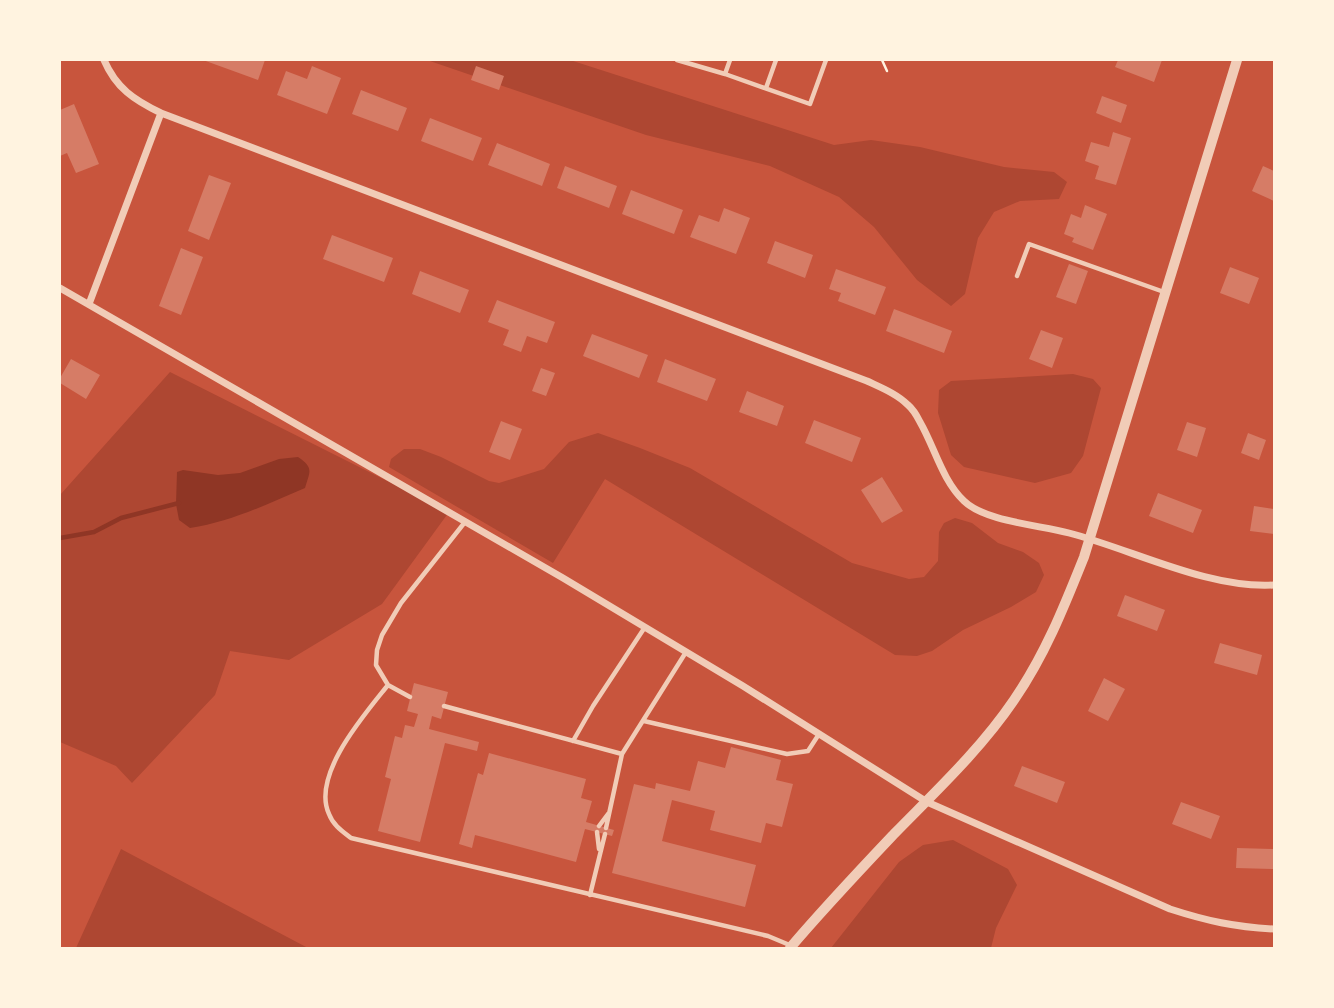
<svg xmlns="http://www.w3.org/2000/svg" width="1334" height="1008" font-family="Lora,serif">
<style>
.green{fill:#ae4732}
.water{fill:#8f3625}
.lines{fill:none;stroke-linecap:round;stroke-linejoin:round}
.stream{stroke:#8f3625;stroke-width:4.5}
.building{fill:#d67c66}
.path{stroke:#fff3e0;stroke-width:2.5}
.service{stroke:#f1ccb7;stroke-width:4.5}
.minor{stroke:#f1ccb7;stroke-width:7}
.tertiary{stroke:#f1ccb7;stroke-width:10}
</style>
<rect width="100%" height="100%" fill="#c8553d"/>
<!-- green -->
<path class="green" d="M427,60H570L834,145L871,140L920,147L1004,167L1054,172L1067,182L1059,199L1020,201L994,212L978,238L965,294L951,306L917,280L874,227L839,197L770,166L646,135Z
M170,372L449,512L382,604L289,660L230,651L215,695L132,783L116,766L60,742V495Z
M1073,374L1093,379L1101,388L1083,456L1071,473L1035,483L964,467L951,455L938,413L939,390L951,381Z
M598,433L640,448L690,468L852,563L909,579L924,577L938,561L939,532L944,523L955,518L972,523L998,543L1023,552L1039,563L1044,575L1036,592L1011,607L963,630L932,651L917,656L895,655L605,479L553,563L389,467L391,459L404,449H420L441,457L489,481L499,483L544,469L569,442Z
M953,840L1008,869L1017,885L996,928L991,948H831L899,862L923,845Z
M121,849L308,948H76Z"/>
<!-- water -->
<path class="water" d="M298,457C314,468 310,471 305,488C267,504 231,522 190,528L179,520L176,504L177,472L183,470L218,475L240,473L279,459Z"/>
<g class="lines">
<!-- stream -->
<path class="stream" d="M60,538L94,532L121,518L179,503"/>
</g>
<!-- building -->
<path class="building" d="M203,60H265L258,80Z
M1118,60H1162L1154,82L1115,67Z
M312,66L341,78L327,114L277,95L286,71L307,79Z
M476,66L504,76L499,90L471,80Z
M361,90L407,108L398,131L352,114Z
M1102,96L1127,105L1121,123L1096,113Z
M74,104L99,164L76,173L67,153L60,156V110Z
M430,118L482,138L473,161L421,141Z
M1113,132L1131,138L1116,185L1095,179L1099,166L1085,161L1091,142L1109,147Z
M497,143L550,164L542,186L488,165Z
M565,166L617,186L609,208L557,188Z
M1263,166L1274,171V201L1252,191Z
M209,175L231,183L209,240L188,231Z
M631,190L683,210L674,234L622,214Z
M1085,205L1107,214L1093,250L1072,242L1074,238L1064,234L1071,214L1081,218Z
M724,208L750,218L736,254L690,237L699,215L719,222Z
M332,235L393,258L384,282L323,259Z
M775,241L813,255L805,278L767,263Z
M181,248L203,257L181,315L159,306Z
M1069,264L1088,271L1076,304L1056,297Z
M1230,267L1259,278L1249,304L1220,293Z
M836,269L886,287L875,315L838,301L841,293L829,289Z
M420,271L469,290L460,313L412,294Z
M497,300L555,322L547,343L527,336L521,352L503,345L509,330L488,322Z
M894,309L952,331L944,353L886,331Z
M1041,330L1063,338L1052,368L1029,359Z
M592,334L648,355L639,378L583,356Z
M71,359L100,375L86,399L60,383V378Z
M665,359L716,379L707,401L657,382Z
M541,368L555,373L546,396L532,391Z
M747,391L784,406L777,426L739,412Z
M814,420L861,438L852,462L805,443Z
M501,421L522,429L510,460L489,452Z
M1187,422L1206,428L1197,457L1177,450Z
M1248,433L1266,440L1259,460L1241,453Z
M882,477L903,511L882,523L861,490Z
M1158,493L1202,510L1193,533L1149,516Z
M1254,506L1274,509V534L1250,531Z
M1125,595L1165,610L1157,631L1117,616Z
M1220,643L1262,655L1257,675L1214,663Z
M1104,678L1125,689L1108,721L1088,711Z
M414,683L448,692L441,719L432,716L429,729L479,742L477,751L445,743L420,842L378,831L391,779L385,777L395,736L402,738L405,725L414,727L418,714L407,711Z
M731,747L781,760L776,780L793,784L782,827L766,823L761,843L710,830L715,811L672,800L662,841L756,865L745,907L612,873L634,784L655,789L656,783L690,791L698,761L725,768Z
M489,753L586,779L581,798L592,801L586,822L614,830L612,836L585,829L576,862L475,835L472,848L459,844L478,773L483,775Z
M1022,766L1065,782L1057,803L1014,786Z
M1181,802L1220,816L1211,839L1172,824Z
M1237,848L1274,849V869L1236,868Z"/>
<g class="lines">
<!-- path -->
<path class="path" d="M882,60L887,71"/>
<!-- service -->
<path class="service" d="M677,60L725,74L810,104L826,60
M725,74L730,60
M766,88L776,60
M1017,276L1029,244L1164,292
M465,522L401,603L382,635L377,650L376,665L388,685C365,714 311,775 329,814C333,825 342,831 351,838L768,936L792,946
M388,685L410,697
M444,706L622,754L686,652
M644,721L787,754L808,751L819,734
M573,741L593,706L645,627
M599,826L608,814
M606,828L622,754
M597,832L599,849
M590,895L605,834"/>
<!-- minor -->
<path class="minor" d="M104,60C116,88 134,100 161,113L867,381C882,388 897,394 908,405C914,410 917,416 920,422C935,448 942,480 964,501C986,522 1040,525 1069,533C1134,550 1208,589 1274,585
M60,288L563,578L743,686L927,802L1170,909C1207,921 1235,927 1274,929
M89,304L161,113"/>
<!-- tertiary -->
<path class="tertiary" d="M790,948C823,909 859,871 894,834C936,791 980,750 1014,700C1045,655 1064,607 1084,557L1237,60"/>
</g>
<!-- border -->
<rect width="1334" height="1008" fill="none" stroke="#fff3e0" stroke-width="122"/>
</svg>
